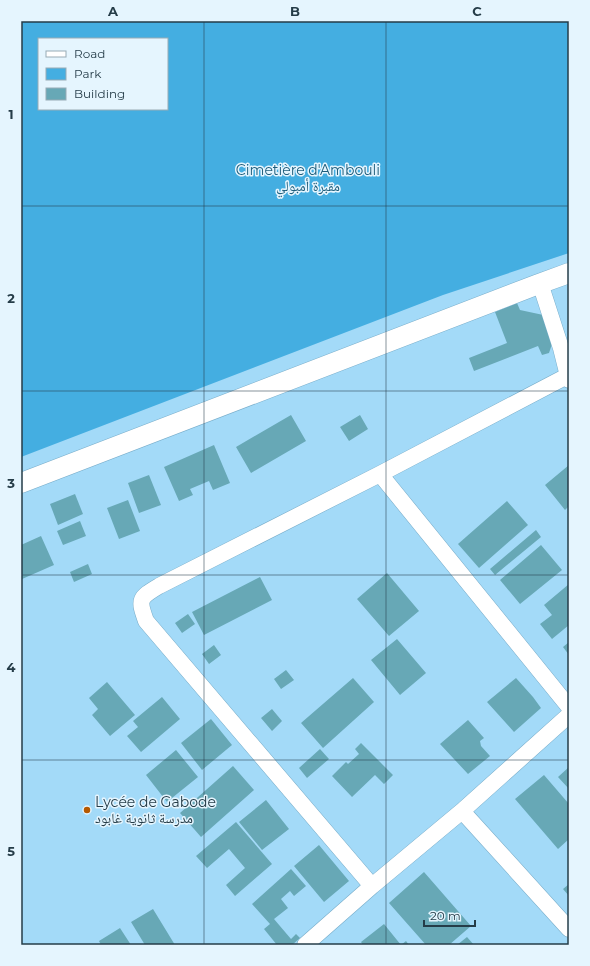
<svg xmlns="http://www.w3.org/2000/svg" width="590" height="966" font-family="Montserrat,'Noto Naskh Arabic',sans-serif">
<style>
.green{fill:#44aee1;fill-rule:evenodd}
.building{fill:#67a8b6}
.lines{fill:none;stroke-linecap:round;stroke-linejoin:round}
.minor-casing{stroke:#77acc9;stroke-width:17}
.tertiary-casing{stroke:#77acc9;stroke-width:21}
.minor{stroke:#fff;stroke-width:16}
.tertiary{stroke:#fff;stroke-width:20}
.grid{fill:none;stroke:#253c48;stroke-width:1;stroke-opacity:0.55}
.poi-dot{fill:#b55900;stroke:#e5f5fe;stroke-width:1.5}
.labels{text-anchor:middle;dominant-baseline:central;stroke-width:3;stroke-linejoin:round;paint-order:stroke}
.park-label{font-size:14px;fill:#1d5d7b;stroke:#e5f5fe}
.poi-label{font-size:14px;fill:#253c48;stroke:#e5f5fe;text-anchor:start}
.neatline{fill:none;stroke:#253c48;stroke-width:1.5}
.grid-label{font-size:13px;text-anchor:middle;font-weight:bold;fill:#253c48}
</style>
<rect width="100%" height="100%" fill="#a3daf8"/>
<!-- green -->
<path class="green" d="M21,21H569V253L443,295L21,457ZM39,39H167V109H39Z"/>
<!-- building -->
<path class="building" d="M517,303L520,310L548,316L555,335L549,353L542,355L538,346L474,371L469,358L507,343L495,312Z
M291,415L306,441L251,473L236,447Z
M360,415L368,429L349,441L340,427Z
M214,445L230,483L213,490L209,481L190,489L193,495L179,501L164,467Z
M569,465V506L565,510L545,485Z
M149,475L161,505L139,513L128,483Z
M75,494L83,514L58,525L50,504Z
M128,500L140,531L119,539L107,508Z
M507,501L528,525L479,568L458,544Z
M80,521L86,536L63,545L57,531Z
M536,530L541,537L495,575L490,569Z
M41,536L54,565L22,579L21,576V545Z
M541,545L562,570L520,604L500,580Z
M88,564L92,574L74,582L70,572Z
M387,573L419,611L389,636L357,599Z
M260,577L272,600L204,635L192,612Z
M569,584V625L552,639L540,624L552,615L544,605Z
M188,614L195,624L182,633L175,623Z
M397,639L426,673L400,695L371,660Z
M569,642V655L563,647Z
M214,645L221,655L209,664L202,654Z
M286,670L294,680L281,689L274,679Z
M353,678L374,702L323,748L301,723Z
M516,678L533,697L541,708L514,732L487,702Z
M107,682L135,715L110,736L92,715L98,709L89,698Z
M162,697L180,719L141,752L127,736L138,727L133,721Z
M272,709L282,721L272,731L261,718Z
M211,719L232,745L202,770L181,743Z
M468,720L484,738L480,741L481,746L490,756L468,774L440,744Z
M361,743L393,775L384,784L375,775L352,797L332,776L346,762L348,764L359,754L355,749Z
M320,749L329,759L307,778L299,768Z
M176,750L198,777L167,802L146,775Z
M233,766L254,790L201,837L180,813Z
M569,767V789L558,777Z
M544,775L569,804V839L558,849L515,799Z
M266,800L289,829L262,850L239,822Z
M236,822L272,864L235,896L226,885L245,868L229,849L207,868L196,856Z
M319,845L349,881L324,902L294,866Z
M291,869L306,886L294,896L290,891L281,899L288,908L274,919L291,939L296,934L300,938L292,945H277L264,929L270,924L252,904Z
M424,872L471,926L449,945H426L389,903Z
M569,884V896L563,889Z
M153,909L175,945H145L131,922Z
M384,924L401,945L406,941L409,945H363L361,942Z
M120,928L131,945H101L99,941Z
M467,937L474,945H457Z"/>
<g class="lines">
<defs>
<path id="minor" d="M540,283L561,348L569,380
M380,474L569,707
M462,811L569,929
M372,886L146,621C138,599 139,598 159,586L380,474L569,375
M305,945L372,886L462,811L569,715"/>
<path id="tertiary" d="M21,483L536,285L569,273"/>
</defs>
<!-- minor casing -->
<use href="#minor" class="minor-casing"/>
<!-- tertiary casing -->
<use href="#tertiary" class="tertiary-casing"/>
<!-- minor -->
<use href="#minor" class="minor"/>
<!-- tertiary -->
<use href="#tertiary" class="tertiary"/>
</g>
<!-- grid -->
<path class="grid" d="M204,21V945M386,21V945M21,206H569M21,391H569M21,575H569M21,760H569"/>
<!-- markers -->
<circle class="poi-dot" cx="87" cy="810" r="4"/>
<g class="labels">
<!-- park labels -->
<g class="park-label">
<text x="308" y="170">Cimetière d'Ambouli<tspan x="308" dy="16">مقبرة أمبولي</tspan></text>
</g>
<!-- poi labels -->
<g class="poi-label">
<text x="95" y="802">Lycée de Gabode<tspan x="95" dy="16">مدرسة ثانوية غابود</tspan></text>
</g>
</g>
<!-- border -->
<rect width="590" height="966" fill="none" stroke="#e5f5fe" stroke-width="44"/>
<!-- legend -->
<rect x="38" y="38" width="130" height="72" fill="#e5f5fe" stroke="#98abb5"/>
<rect x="46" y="51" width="20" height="6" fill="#ffffff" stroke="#98abb5"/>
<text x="74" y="58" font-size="12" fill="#253c48">Road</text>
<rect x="46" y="68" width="20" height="12" fill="#44aee1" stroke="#98abb5"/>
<text x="74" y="78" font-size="12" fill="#253c48">Park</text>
<rect x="46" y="88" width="20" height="12" fill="#67a8b6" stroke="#98abb5"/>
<text x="74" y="98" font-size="12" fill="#253c48">Building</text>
<!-- scale -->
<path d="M424 920v6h51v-6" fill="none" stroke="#253c48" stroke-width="2"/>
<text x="430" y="920" font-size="12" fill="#253c48" stroke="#e5f5fe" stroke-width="3" paint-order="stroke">20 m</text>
<rect x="22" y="22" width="546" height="922" class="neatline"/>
<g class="grid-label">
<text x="113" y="16">A</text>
<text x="295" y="16">B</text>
<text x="477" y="16">C</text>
<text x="11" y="119">1</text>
<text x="11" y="303">2</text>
<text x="11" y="488">3</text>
<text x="11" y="672">4</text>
<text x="11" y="856">5</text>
</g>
</svg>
